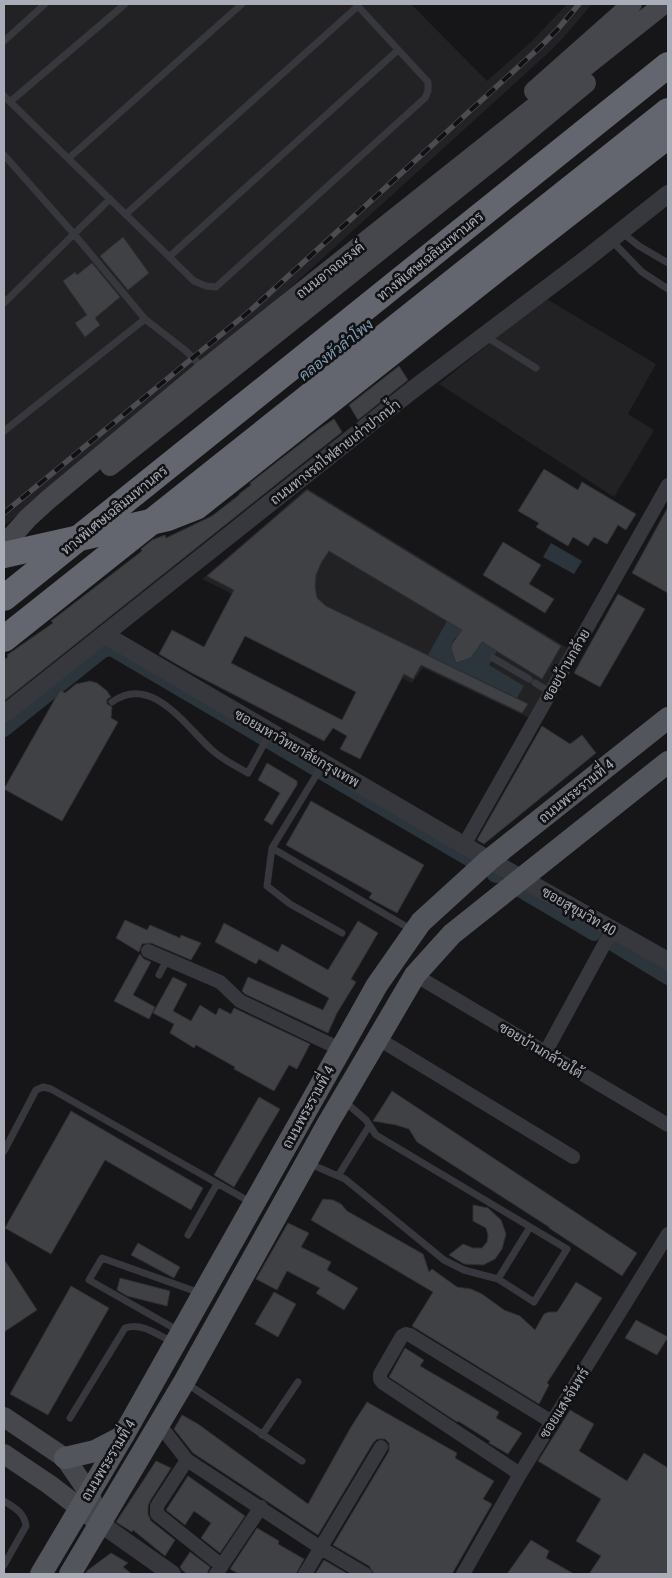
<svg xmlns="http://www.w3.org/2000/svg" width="672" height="1578" font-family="'Roboto Condensed',Sarabun,sans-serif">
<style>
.built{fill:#222225}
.water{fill:#2c353c}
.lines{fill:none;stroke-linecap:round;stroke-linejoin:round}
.canal{stroke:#2c353c;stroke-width:14}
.building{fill:#404145;stroke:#303034;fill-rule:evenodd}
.service{stroke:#37383d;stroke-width:7}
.minor{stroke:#37383d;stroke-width:14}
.tertiary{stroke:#37383d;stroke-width:18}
.secondary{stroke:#45474d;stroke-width:20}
.primary{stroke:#53555c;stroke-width:22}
.motorway{stroke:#63666e;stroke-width:26}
.rail-casing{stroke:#4a4c52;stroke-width:5.5}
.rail{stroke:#111113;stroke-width:4;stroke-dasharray:11;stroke-linecap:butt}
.motorway-bridge{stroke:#63666e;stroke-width:26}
.labels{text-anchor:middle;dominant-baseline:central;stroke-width:5;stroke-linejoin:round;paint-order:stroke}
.street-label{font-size:14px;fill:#a8adb8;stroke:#111113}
.water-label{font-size:15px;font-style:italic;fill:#7f9bb3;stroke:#111113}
</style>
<rect width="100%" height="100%" fill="#161618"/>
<!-- built -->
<path class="built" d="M4,4H411L487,81L532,41L567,4H592L564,37L546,55L258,317L4,526Z
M545,298L656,364L628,414L654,430L614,497L439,384Z
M307,488L569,649L529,718L423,668L412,683L202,579Z"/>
<!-- water -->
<path class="water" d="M551,543L582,561L574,574L543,557Z
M447,621L469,634C459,634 452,637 451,648L471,658L474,655L477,647L473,636L497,651L489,665L524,686L517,698L428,655Z"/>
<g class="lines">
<!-- canal -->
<path class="canal" d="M4,730L103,651L111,649L475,863
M494,875L497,876
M521,891L594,934
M609,942L668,978"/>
</g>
<!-- building -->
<path class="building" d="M123,237L149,273L128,290L100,256Z
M92,263L120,297L95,318L100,325L85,337L75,323L87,315L63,281L75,272L77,275Z
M399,366L408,380L358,420L349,405Z
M334,419L342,432L4,701V660L8,657L7,655L53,623L51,621L142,551L141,549L152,540L165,535L166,538L212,516L239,495V494L251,485L250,483L319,429Z
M544,469L578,490L582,482L636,514L626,530L618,525L607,544L594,537L588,546L573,537L568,546L536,527L539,523L518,511Z
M307,490L561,646L542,679L482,642L471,658L456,663L451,648L452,644L462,630L329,551L321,563L316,575L315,587L317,598L326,606L524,702L528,704L522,713L421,665L413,679L404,674L360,759L340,749L347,736L333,728L324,741L192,673L159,654L172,630L204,647L234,590L207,576ZM245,636L356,692L342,720L231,663Z
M668,507V593L632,573Z
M503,542L541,565L529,584L554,599L545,613L483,575Z
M618,594L645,609L600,687L574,673Z
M90,681L97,683L107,691L111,697L107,699V704L112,707L111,718L118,722L62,821L4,789L60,690L65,693L76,684Z
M542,726L570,744L582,735L596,753L484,844L477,840Z
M267,763L297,781V785L272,825L264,820L280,793L258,780Z
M311,801L424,865L397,913L369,898L372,893L286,845Z
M125,920L147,930L150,925L180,938L181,935L201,943L191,960L151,943L142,944L139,952L116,938Z
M358,921L378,933L351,979L356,982L337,1013L328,1033L245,994L242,991L248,977L323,1010L329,998L259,959L256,964L215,942L224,923L278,952L282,944L328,970Z
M140,954L144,959L151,962L133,995L155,1007L149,1019L114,1001Z
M173,977L187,984L173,1011L191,1021L200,1005L216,1015L219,1008L231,1014L234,1008L310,1044L297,1069L289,1065L274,1091L234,1069L235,1067L196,1045L194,1048L170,1033L174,1024L153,1013Z
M392,1091L637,1253L622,1276L549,1228V1227L417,1142L409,1129L396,1125L373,1121Z
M259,1097L280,1109L234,1187L214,1175Z
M71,1111L203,1188L191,1210L105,1160L51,1254L5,1228Z
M323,1199L333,1200L341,1204L347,1211L423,1254L429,1272L432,1269L457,1287L471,1289L482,1294L504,1310L520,1316L535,1330L544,1314L549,1312H557L576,1282L602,1298L547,1383L549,1385L539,1404L412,1326L433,1292L311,1220Z
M473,1205L488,1208L501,1220L506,1234L502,1249L495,1259L483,1265L464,1264L449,1255L463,1244L473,1248H482L487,1242L488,1235L486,1228L473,1221Z
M288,1223L309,1233L301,1247L331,1262L327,1270L358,1288L344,1310L316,1293L320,1288L287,1271L277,1290L256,1279Z
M138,1243L180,1267L174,1278L131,1255Z
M4,1259L37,1310L4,1332Z
M120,1278L170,1291L167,1306L127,1296L117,1290Z
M71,1286L109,1308L48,1415L10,1394Z
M274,1292L296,1304L278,1337L255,1324Z
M636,1320L668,1337L657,1355L625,1338Z
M405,1348L424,1360L420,1366L499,1412L496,1418L522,1433L508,1454L489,1443L490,1441L458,1421L457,1422L389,1377Z
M367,1402L457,1453L455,1458L494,1481L483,1499L492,1504L452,1574H374L369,1566L333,1545L389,1451V1443L385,1439H377L373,1443L318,1535L265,1500L193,1453L174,1429L182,1415L198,1424L308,1504L351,1427Z
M570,1410L594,1424L579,1451L627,1481L644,1453L668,1468V1574H589L601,1556L576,1541L601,1499L538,1461Z
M156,1461L171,1468L150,1501L148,1506V1514L151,1521L175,1540L165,1556L133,1530L132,1532L116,1522Z
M188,1476L245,1516L220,1553L201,1538L211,1523L194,1511L185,1525L166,1510Z
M257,1528L279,1541L278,1544L304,1559L296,1574H239L230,1569Z
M531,1540L549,1551L546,1558L574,1574H507Z
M190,1552L210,1567L207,1574H187L182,1570L180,1567Z
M111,1553L128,1563L123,1567L132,1574H85L88,1570Z
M324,1560L348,1574H315Z"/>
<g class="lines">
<!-- service -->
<path class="service" d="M4,41L45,4
M4,96L194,281L206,286L216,287L425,98L428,91V82L356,4
M11,101L125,4
M4,155L74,234L4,303
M69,158L242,4
M110,199L74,234L145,319
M126,214L358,6
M621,232L639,246L668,263
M611,240L642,272L668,289
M170,256L398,50
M485,336L536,368
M4,431L145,319L186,351L203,368
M493,658L529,679
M535,683L550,692
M112,702C152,673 186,727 212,750C223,760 236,766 248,773L270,733
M323,764L272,848L412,930
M272,848L267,886L290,904L342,933
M159,975L167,960
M4,1151L36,1090L43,1087L51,1089L252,1203
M308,1163L345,1179L444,1260L464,1270L498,1279L534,1302L567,1249L376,1135L366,1120L344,1101
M338,1176L369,1126
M188,1235L217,1184
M498,1279L530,1227
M179,1331L89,1280L102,1258L200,1293
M186,1383L302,1461
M70,1418L125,1328C142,1322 158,1335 172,1342
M262,1435L298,1382
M4,1501C15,1508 24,1512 26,1526L4,1565"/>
<!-- minor -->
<path class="minor" d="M464,845L668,485
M148,951L220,982L240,1001L340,1049
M415,975L668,1125
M377,1038L573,1157
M545,1053L612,930
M157,1427L166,1433L187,1460L321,1548L365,1574
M187,1460L157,1506V1514L222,1566
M520,1474L383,1383L380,1379V1374L402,1336L406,1334L410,1335L552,1422
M216,1574L261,1507
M305,1574L381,1447
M463,1574L520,1474L668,1234"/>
<!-- tertiary -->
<path class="tertiary" d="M105,635L489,860L668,961
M4,714L411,391L586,259L668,194
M101,1524L172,1574"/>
<!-- secondary -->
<path class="secondary" d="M534,91L632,4
M110,466L498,156L586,83
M4,545L28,518L49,499L205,369L664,4
M4,1417L65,1458L89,1493L101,1524
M4,1454L50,1485L93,1518"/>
<!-- primary -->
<path class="primary" d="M65,1458L95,1451L122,1437
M41,1574L123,1436L377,985L421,922L489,860L668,718
M70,1574L184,1382L327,1125L415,975L452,934L668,762"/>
<!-- motorway -->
<path class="motorway" d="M4,555L168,518L196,507L497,269L668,136"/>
<defs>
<path id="rail" d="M4,513L251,310L539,48L557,30L579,4"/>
</defs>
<!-- rail casing -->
<use href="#rail" class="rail-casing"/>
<!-- rail -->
<use href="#rail" class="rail"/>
<!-- motorway-bridge -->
<path class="motorway-bridge" d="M4,598L668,65
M4,639L668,111"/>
</g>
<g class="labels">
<!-- street labels -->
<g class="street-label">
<text transform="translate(430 256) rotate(-39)">ทางพิเศษเฉลิมมหานคร</text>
<text transform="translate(330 270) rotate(-38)">ถนนอาจณรงค์</text>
<text transform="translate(335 452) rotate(-38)">ถนนทางรถไฟสายเก่าปากน้ำ</text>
<text transform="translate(114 510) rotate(-39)">ทางพิเศษเฉลิมมหานคร</text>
<text transform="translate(566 665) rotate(-60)">ซอยบ้านกล้วย</text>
<text transform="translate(297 748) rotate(30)">ซอยมหาวิทยาลัยกรุงเทพ</text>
<text transform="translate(576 791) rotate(-39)">ถนนพระรามที่ 4</text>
<text transform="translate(579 911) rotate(30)">ซอยสุขุมวิท 40</text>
<text transform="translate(541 1050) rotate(31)">ซอยบ้านกล้วยใต้</text>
<text transform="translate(308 1107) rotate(-61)">ถนนพระรามที่ 4</text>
<text transform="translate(564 1403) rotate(-58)">ซอยแสงจันทร์</text>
<text transform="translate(108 1460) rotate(-59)">ถนนพระรามที่ 4</text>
</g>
<!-- water labels -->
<g class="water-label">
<text transform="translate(336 350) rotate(-38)">คลองหัวลำโพง</text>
</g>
</g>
<!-- border -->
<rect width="672" height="1578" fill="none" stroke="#a8adb8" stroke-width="10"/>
</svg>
